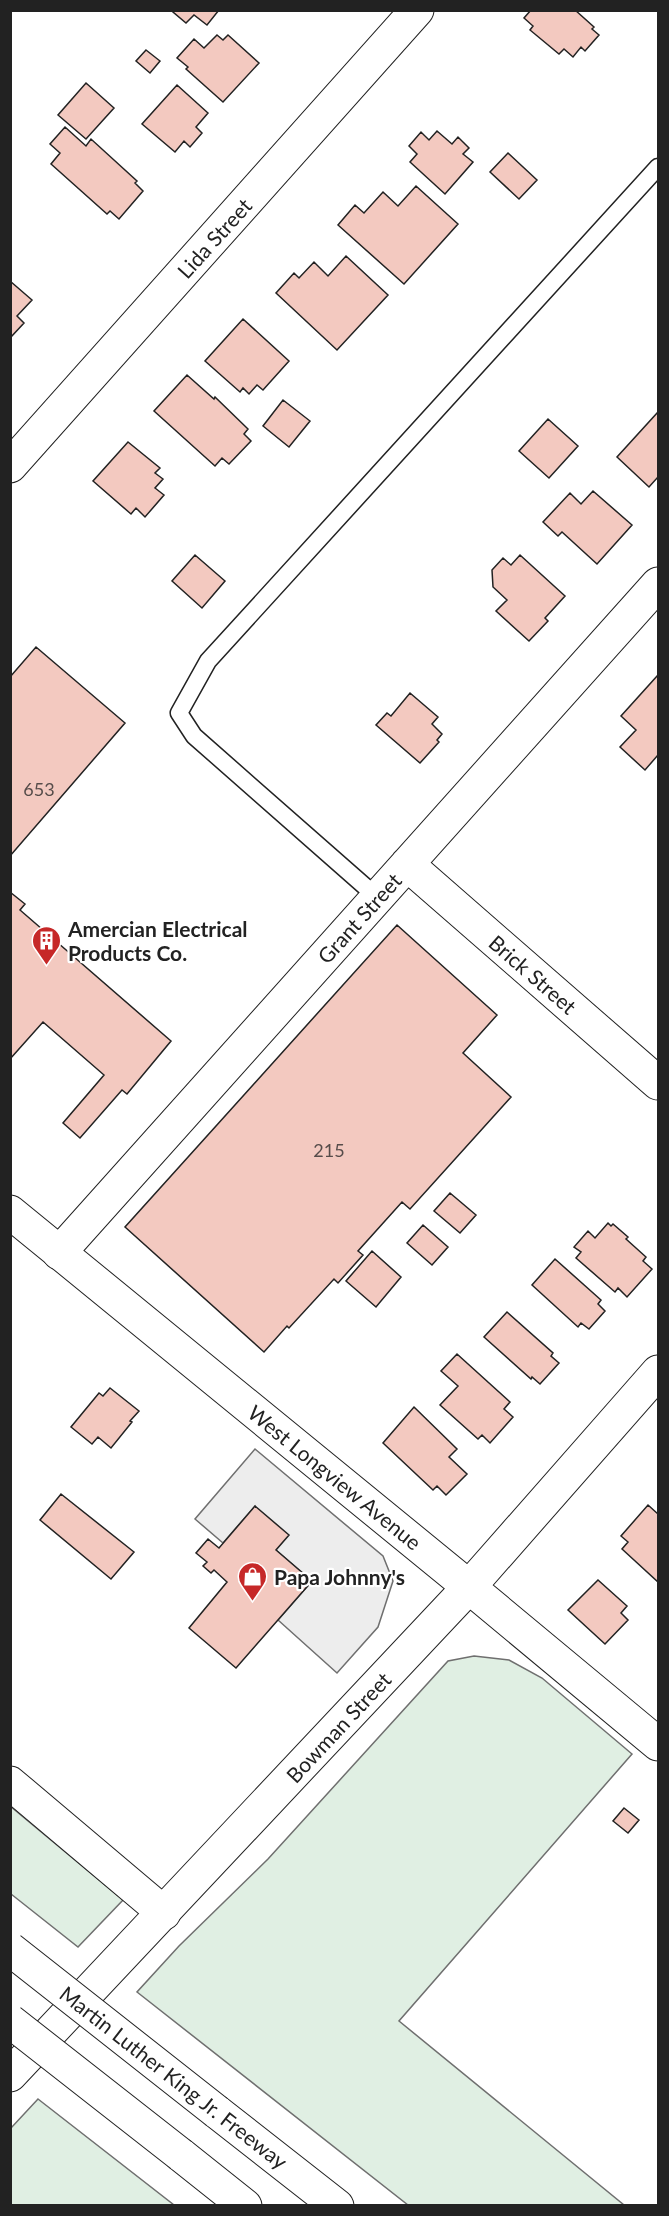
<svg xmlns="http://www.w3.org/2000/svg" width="669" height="2216" font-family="Lato,sans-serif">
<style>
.green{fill:#e0efe3;stroke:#6f6f6f;stroke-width:1.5}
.parking{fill:#ededed;stroke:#6f6f6f;stroke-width:1.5}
.building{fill:#f3c9c0;stroke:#222;stroke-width:1.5}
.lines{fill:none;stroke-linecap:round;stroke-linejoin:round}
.lane-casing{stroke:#222;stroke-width:19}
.street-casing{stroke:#222;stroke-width:35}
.secondary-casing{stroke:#222;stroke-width:35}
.highway-casing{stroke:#222;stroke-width:35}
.lane{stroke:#fff;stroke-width:16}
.street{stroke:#fff;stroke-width:33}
.secondary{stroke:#fff;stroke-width:33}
.highway{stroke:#fff;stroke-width:33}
.highway-bridge-casing{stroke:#222;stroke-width:35;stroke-linecap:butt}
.highway-bridge{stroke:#fff;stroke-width:33}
.labels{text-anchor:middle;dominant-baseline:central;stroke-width:4.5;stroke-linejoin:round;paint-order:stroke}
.number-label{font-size:18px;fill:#564c4a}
.street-label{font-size:21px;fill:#222;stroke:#fff}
.poi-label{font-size:21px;font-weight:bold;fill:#222;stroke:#fff;text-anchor:start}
</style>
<rect width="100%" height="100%" fill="#fff"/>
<!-- green -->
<path class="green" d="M474,1656L509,1660L542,1678L632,1754L399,2021L624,2205H408L137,1992L179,1946L268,1859L448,1661Z
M10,1806L123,1900L78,1947L11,1894Z
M38,2099L174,2205H11V2128Z"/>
<!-- parking -->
<path class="parking" d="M255,1449L383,1556L393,1581L378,1627L337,1673L278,1620L312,1581L276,1550L255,1506L223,1543L195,1519Z"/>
<!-- building -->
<path class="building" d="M174,10H219L207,25L194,15L186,23L173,12Z
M531,10H575L594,27L592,29L599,35L585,51L581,47L573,57L564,49L559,54L530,30L533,26L524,18Z
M217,35L223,40L228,35L259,63L223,102L186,69L188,67L177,58L194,39L204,48Z
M146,50L160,61L150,73L136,61Z
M86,83L114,108L86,139L58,115Z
M177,85L208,113L196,127L202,133L190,147L184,141L175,152L142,124Z
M65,127L86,146L91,139L137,181L135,183L143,191L119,219L110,211L107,214L51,164L60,153L50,144Z
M437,131L452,144L458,137L469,148L463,154L473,162L445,194L410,162L417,154L409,146L421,132L429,140Z
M508,153L537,180L519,199L490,172Z
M416,186L458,224L404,284L338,225L355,205L364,213L383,192L398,206Z
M346,256L388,295L337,350L276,293L294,273L299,278L314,262L328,276Z
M10,281L32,300L17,316L24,323L10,338Z
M243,319L289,361L263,390L257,385L249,394L243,388L240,392L205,361Z
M187,375L214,399L215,397L248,429L244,434L251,441L229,464L222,458L215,466L154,411Z
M283,400L310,421L289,447L263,426Z
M658,412V477L649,487L617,457Z
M548,419L578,446L549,478L519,451Z
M128,442L160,468L155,473L163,479L155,488L164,495L145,517L136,508L131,514L93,481Z
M593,491L632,525L597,564L562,532L558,536L543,522L570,493L581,504Z
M195,555L225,581L202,608L172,581Z
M520,555L565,596L545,618L548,621L529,641L496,611L507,600L493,587L492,570L503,558L511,565Z
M36,647L125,723L10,856V677Z
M658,675V755L645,770L620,747L636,730L621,716Z
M410,693L438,717L432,724L442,734L437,740L439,742L420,763L376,725L387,713L391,716Z
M10,892L25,904L20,910L171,1041L127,1094L122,1090L80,1138L63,1123L104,1075L43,1022L10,1059Z
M397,925L497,1015L463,1053L511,1097L410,1209L402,1202L358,1251L363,1255L338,1283L334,1279L289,1328L287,1326L264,1352L125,1227Z
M450,1193L476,1215L460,1233L434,1211Z
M608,1223L611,1226L613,1224L628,1237L626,1239L646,1257L643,1261L652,1269L627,1297L618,1288L615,1292L576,1258L581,1252L574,1247L588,1231L595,1238Z
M423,1225L448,1247L432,1265L407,1243Z
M372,1251L401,1277L376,1307L346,1281Z
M555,1259L601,1300L598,1304L605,1311L589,1329L581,1323L578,1327L532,1285Z
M507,1312L553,1353L551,1356L559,1363L540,1384L532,1377L531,1379L484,1337Z
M457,1354L510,1402L504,1409L513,1417L490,1443L482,1435L478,1439L440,1405L458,1386L441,1371Z
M110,1388L139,1411L130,1421L132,1422L111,1448L98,1437L92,1444L71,1427L99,1393L103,1396Z
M414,1407L457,1449L449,1457L467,1474L446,1495L437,1486L433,1490L383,1443Z
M61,1494L134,1552L111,1579L40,1520Z
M648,1505L658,1514V1582L622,1549L628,1542L621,1536Z
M255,1506L289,1535L276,1550L312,1581L236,1668L189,1628L227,1582L214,1570L211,1573L203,1566L207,1562L196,1553L208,1539L219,1548Z
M598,1580L627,1606L621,1613L628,1620L605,1644L568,1610Z
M624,1808L639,1820L628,1833L613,1821Z"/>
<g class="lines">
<defs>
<path id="lane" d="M377,897L194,736L179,713L208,661L658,167"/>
<path id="street" d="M10,466L417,10
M407,864L658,1083
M59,1253L658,584
M10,1783L164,1913"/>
<path id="secondary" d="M10,1212L469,1587L658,1744
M10,2075L469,1587L658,1372"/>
<path id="highway" d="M217,2112L337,2206
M181,2155L245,2206"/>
</defs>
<!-- lane casing -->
<use href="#lane" class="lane-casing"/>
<!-- street casing -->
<use href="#street" class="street-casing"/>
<!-- secondary casing -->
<use href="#secondary" class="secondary-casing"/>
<!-- highway casing -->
<use href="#highway" class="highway-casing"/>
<!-- lane -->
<use href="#lane" class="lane"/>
<!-- street -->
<use href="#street" class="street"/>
<!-- secondary -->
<use href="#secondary" class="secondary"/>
<!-- highway -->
<use href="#highway" class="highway"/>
<defs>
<path id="highway-bridge" d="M10,1949L217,2112
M10,2021L181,2155"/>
</defs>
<!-- highway-bridge casing -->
<use href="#highway-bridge" class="highway-bridge-casing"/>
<!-- highway-bridge -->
<use href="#highway-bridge" class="highway-bridge"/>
</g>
<!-- icons -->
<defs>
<symbol id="building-pin" viewBox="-11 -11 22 30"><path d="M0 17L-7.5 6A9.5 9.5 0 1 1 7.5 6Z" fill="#c62828" stroke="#fff"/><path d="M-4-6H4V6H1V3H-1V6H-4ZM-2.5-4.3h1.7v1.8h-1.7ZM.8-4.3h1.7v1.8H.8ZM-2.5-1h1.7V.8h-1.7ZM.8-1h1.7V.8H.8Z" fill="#fff"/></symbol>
<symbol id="shop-pin" viewBox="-11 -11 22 30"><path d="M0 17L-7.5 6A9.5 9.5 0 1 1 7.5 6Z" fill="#c62828" stroke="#fff"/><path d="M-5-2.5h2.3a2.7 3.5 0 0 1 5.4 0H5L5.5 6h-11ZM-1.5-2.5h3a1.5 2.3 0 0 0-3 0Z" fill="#fff"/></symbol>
</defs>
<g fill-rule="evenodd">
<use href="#building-pin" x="30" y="924" width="33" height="45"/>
<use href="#shop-pin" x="236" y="1560" width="33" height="45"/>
</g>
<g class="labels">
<!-- number labels -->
<g class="number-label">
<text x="39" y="789">653</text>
<text x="329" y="1150">215</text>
</g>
<!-- street labels -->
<g class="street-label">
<text transform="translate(214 238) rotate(-48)">Lida Street</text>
<text transform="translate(359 918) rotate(-48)">Grant Street</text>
<text transform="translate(533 974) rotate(41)">Brick Street</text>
<text transform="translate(335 1477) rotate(39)">West Longview Avenue</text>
<text transform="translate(338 1727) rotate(-47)">Bowman Street</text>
<text transform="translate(174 2077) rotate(38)">Martin Luther King Jr. Freeway</text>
</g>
<!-- poi labels -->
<g class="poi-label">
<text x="68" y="928">Amercian Electrical<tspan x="68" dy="24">Products Co.</tspan></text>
<text x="274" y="1576">Papa Johnny's</text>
</g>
</g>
<!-- border -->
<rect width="669" height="2216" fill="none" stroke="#222222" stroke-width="24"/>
</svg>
